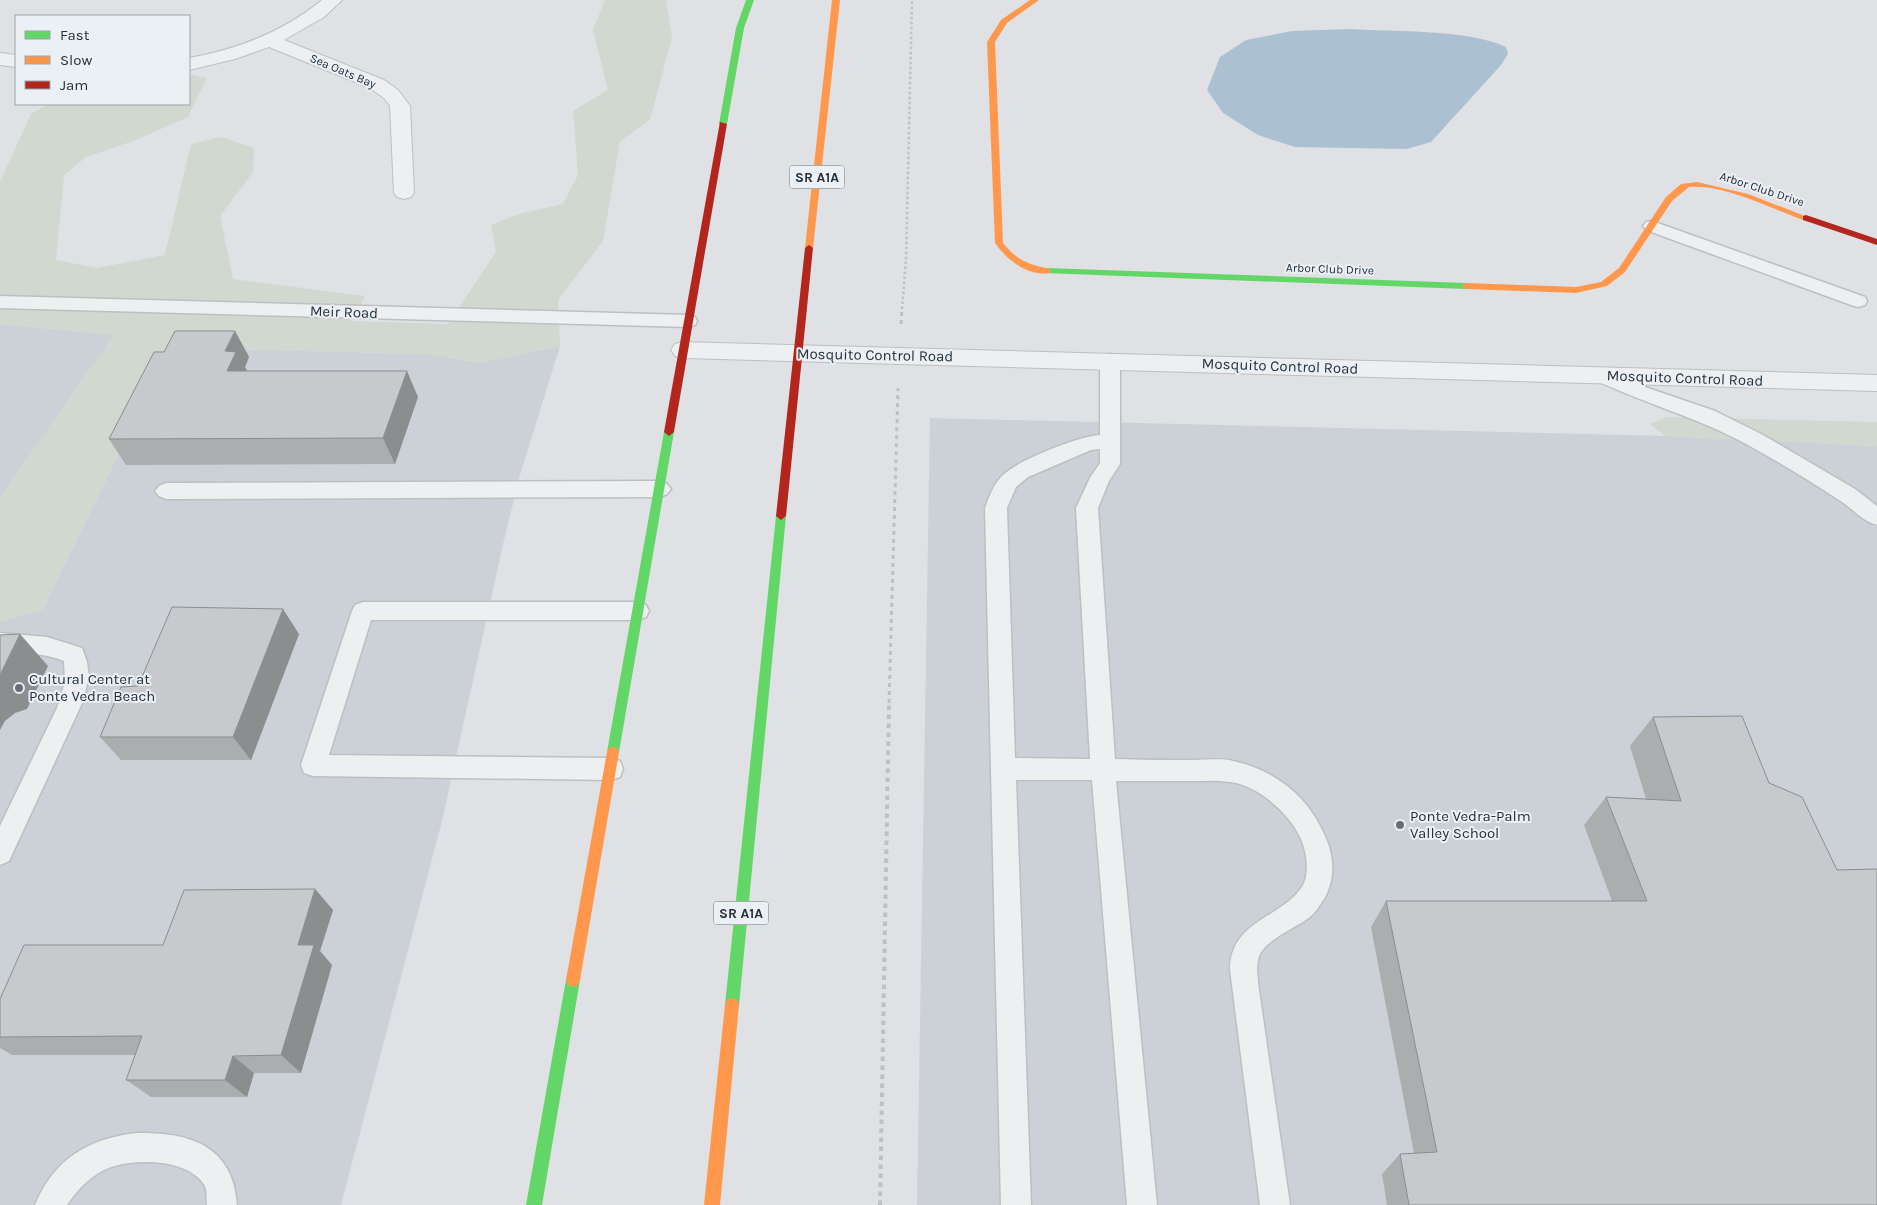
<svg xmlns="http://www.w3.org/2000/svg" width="1877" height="1205" font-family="Karla,sans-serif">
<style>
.built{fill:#ccd1d8}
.green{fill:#d0d8cf}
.water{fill:#abc0d1}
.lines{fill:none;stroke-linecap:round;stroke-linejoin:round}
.lane-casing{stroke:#bdbfc2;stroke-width:3}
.street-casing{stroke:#bdbfc2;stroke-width:2}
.path-far2{stroke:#bec0c4;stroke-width:2.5;stroke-dasharray:2.5 2.5;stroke-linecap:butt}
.path-far1{stroke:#bec0c4;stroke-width:3;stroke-dasharray:4 4;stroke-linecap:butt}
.path{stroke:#bec0c4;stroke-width:4;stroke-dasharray:4.5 4.5;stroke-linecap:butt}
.lane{fill:#eeeff1;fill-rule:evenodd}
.street{fill:#eeeff1;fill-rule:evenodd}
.fast{fill:#63d668;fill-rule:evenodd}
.slow{fill:#ff974d;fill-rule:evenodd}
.jam{fill:#b3261e;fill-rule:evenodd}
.wall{fill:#abadaf}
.shaded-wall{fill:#8b8d8f}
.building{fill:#c7c9cc;stroke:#8b8d8f}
.poi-dot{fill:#666e77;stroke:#ebf0f4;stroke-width:2}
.labels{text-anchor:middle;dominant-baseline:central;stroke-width:4;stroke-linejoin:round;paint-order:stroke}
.far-street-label{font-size:12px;fill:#25303d;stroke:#ebf0f4}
.shield{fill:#ebf0f4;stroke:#606a74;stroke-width:1}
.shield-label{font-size:14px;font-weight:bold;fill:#25303d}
.street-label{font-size:15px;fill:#25303d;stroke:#ebf0f4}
.poi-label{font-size:15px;fill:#25303d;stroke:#ebf0f4;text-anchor:start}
</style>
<rect width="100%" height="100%" fill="#dfe1e4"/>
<!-- built -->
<path class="built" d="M0,324L114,335L0,498Z
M560,346L520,475L504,540L442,821L341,1205H0V622L43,609L158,373L183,348L430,354L479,363Z
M930,418L1666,436L1877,446V1205H917Z"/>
<!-- green -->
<path class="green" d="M605,0H666L672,37L650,120L620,141L603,241L558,300L560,346L479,363L430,354L183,348L158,373L43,609L0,622V498L114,335L0,324V182L31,114L48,104H189V74L207,78L188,117L136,140L86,157L64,175L56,260L97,268L165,255L191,144L221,137L254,148L253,172L220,216L233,279L365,296L352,321L448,324L496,252L491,225L519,214L563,204L578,175L573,111L608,90L593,30Z
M1666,417L1877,422V446L1666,436L1650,424Z"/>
<!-- water -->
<path class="water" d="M1351,29C1395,32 1468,29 1506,47L1508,54L1501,65L1431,142L1407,149L1295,147L1258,135L1223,113L1207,90L1220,57L1246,40L1292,31Z"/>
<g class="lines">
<defs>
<path id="lane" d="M1652,221L1865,297L1867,301L1865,305L1858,307L1851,305L1646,230L1643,226L1646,222Z
M0,296L688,315L695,317L697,321L695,325L688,327L0,308Z
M1110,354L1117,356L1120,361V464L1109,481L1098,508L1115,759C1141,760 1168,760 1195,760C1207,760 1221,758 1233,761C1274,770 1307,795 1324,834C1334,855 1336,878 1324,899C1320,905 1315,913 1310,917C1296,928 1261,941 1258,960C1256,967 1258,976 1258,983L1290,1205H1260L1230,969C1231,920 1280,919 1302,887C1310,874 1307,853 1301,839C1290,814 1258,785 1230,782C1218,780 1204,781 1192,781C1167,781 1142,781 1116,781L1157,1205H1127L1092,780H1016L1031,1205H1001L985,508C989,497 993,486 1001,477C1015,461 1079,436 1100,435V361L1103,356ZM1100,449V463L1090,478L1076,508L1090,759L1015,758L1007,508L1016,487L1028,477L1091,450Z
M1602,368L1645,387L1715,411L1763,435L1855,489L1877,506V525C1862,521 1852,508 1839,500C1810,481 1779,462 1748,445C1699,418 1646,404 1595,380L1592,375L1595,370Z
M660,481L667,484L671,489L667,494L660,497L166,499L159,496L155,491L159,486L166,483Z
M363,602H638L646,605L649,611L646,617L638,620H371L329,755L611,758L620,761L623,769L620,777L611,780L313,776L304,773L301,765L352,611L355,605Z
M0,633L47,637L82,648L87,662L89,676L83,701L9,861L0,865V826L57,708L65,682L64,661C44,653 21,653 0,651Z
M136,1133C189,1132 233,1145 237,1205H207C206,1198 208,1189 203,1183C185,1158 132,1158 106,1169C89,1177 77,1190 67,1205H35C54,1159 88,1139 136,1133Z"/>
<path id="street" d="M322,0H342L324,17L284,40L384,80L398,90L410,106L414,193L411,197L404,199L397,197L394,193L390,106L384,98L370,88L269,47L235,59L189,70V58C238,49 283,32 322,0Z
M0,53L16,55V67L0,65Z
M683,342L1877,375V391L683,358L675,356L671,350L675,344Z"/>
</defs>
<!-- lane casing -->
<use href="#lane" class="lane-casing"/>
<!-- street casing -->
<use href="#street" class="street-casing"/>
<!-- path-far2 -->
<path class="path-far2" d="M902,309L906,260L912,0"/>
<!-- path-far1 -->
<path class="path-far1" d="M901,324L902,308
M889,703L898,388"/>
<!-- path -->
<path class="path" d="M880,1205L889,702"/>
<!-- lane -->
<use href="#lane" class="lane"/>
<!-- street -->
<use href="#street" class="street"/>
<!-- fast -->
<path class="fast" d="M746,0H754L744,28L727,124L723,126L719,124L736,28Z
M1047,268L1466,283L1471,286L1466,289L1044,273V269Z
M669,428L674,432L619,752L617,756L613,757L609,756L607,752L664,432Z
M781,512L786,516L739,1005L737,1010L732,1012L727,1010L725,1005L776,516Z
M573,973L578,975L580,980L542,1205H526L566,980L568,975Z"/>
<!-- slow -->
<path class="slow" d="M832,0H840L813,248L809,251L805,248Z
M1030,0H1039L1007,23L995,42L1003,243C1018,261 1028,264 1050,269V273C1028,277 1007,260 995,243L987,42L1001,20Z
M1697,182L1748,194L1810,218L1806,221L1803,220C1770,208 1724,184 1689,187L1672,201L1625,272L1607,286L1576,293L1466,289L1461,286L1466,283L1576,287L1601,282L1619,268L1666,197L1681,184Z
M613,747L617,748L619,752L580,980L578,985L573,987L568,985L566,980L607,752L609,748Z
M732,998L737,1000L739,1005L720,1205H704L725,1005L727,1000Z"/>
<!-- jam -->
<path class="jam" d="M720,122L727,124L674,432L669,436L664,432Z
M1806,215L1877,239V245L1803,220V216Z
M809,245L813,248L786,516L781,520L776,516L805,248Z"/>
</g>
<!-- wall -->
<path class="wall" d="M235,331L249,357L245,367L247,371L418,397L395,464L126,465L109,439L164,352Z
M299,634L251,760H121L100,737L138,686Z
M1653,717L1877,1205H1387L1382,1174L1400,1154L1414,1153L1371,927L1386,901H1612L1584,825L1606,797L1646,799L1630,746Z
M315,889L333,910L320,951L332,965L301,1073H254L247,1097H151L126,1080L136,1055H12L0,1048V999L163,945Z"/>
<!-- shaded-wall -->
<path class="shaded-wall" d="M235,331L249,357L245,367L251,378L227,371L225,351Z
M407,371L418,397L395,464L383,438Z
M283,609L299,634L251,760L233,737Z
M20,634L48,666L27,709L15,713L5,721L0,730V675Z
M315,889L333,910L320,951L332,965L301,1073L281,1055L298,945Z
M233,1056L254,1073L247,1097L225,1080Z"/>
<!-- building -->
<path class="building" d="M175,331H235L225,351L236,352L227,371H407L383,438L109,439L154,352H164Z
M172,607L283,609L233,737H100L121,687L138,686Z
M20,634L0,675V635Z
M1742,716L1769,783L1802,797L1837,870L1877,869V1205H1409L1400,1154L1437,1152L1386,901H1647L1606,797L1681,801L1653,717Z
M315,889L298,945H314L281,1055L233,1056L225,1080H126L142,1036L0,1037V999L24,945H163L184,890Z"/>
<!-- markers -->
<g class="poi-dot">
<circle cx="19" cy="688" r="5"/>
<circle cx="1400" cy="825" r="5"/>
</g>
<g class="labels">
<!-- far-street labels -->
<g class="far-street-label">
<text transform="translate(343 71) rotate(23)">Sea Oats Bay</text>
<text transform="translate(1762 189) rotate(18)">Arbor Club Drive</text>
<text transform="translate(1330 269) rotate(2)">Arbor Club Drive</text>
</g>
<!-- shield labels -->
<g class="shield">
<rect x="789.5" y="165.5" width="55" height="23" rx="4"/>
<rect x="713.5" y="901.5" width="55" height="23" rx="4"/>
</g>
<g class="shield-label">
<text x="817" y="177">SR A1A</text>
<text x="741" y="913">SR A1A</text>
</g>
<!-- street labels -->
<g class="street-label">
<text transform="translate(344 312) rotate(2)">Meir Road</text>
<text transform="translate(875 355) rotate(1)">Mosquito Control Road</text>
<text transform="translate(1280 366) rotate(2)">Mosquito Control Road</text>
<text transform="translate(1685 378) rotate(2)">Mosquito Control Road</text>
</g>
<!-- poi labels -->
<g class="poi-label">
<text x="29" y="679">Cultural Center at<tspan x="29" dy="17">Ponte Vedra Beach</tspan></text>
<text x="1410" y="816">Ponte Vedra-Palm<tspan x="1410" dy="17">Valley School</tspan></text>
</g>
</g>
<!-- legend -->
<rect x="15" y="15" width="175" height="90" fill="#ebf0f4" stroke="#9ca3ab"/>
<rect x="25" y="31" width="25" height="8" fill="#63d668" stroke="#9ca3ab"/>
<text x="60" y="40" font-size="15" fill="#25303d">Fast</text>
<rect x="25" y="56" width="25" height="8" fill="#ff974d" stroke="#9ca3ab"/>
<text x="60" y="65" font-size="15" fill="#25303d">Slow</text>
<rect x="25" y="81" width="25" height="8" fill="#b3261e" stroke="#9ca3ab"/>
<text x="60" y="90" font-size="15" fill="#25303d">Jam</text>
</svg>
